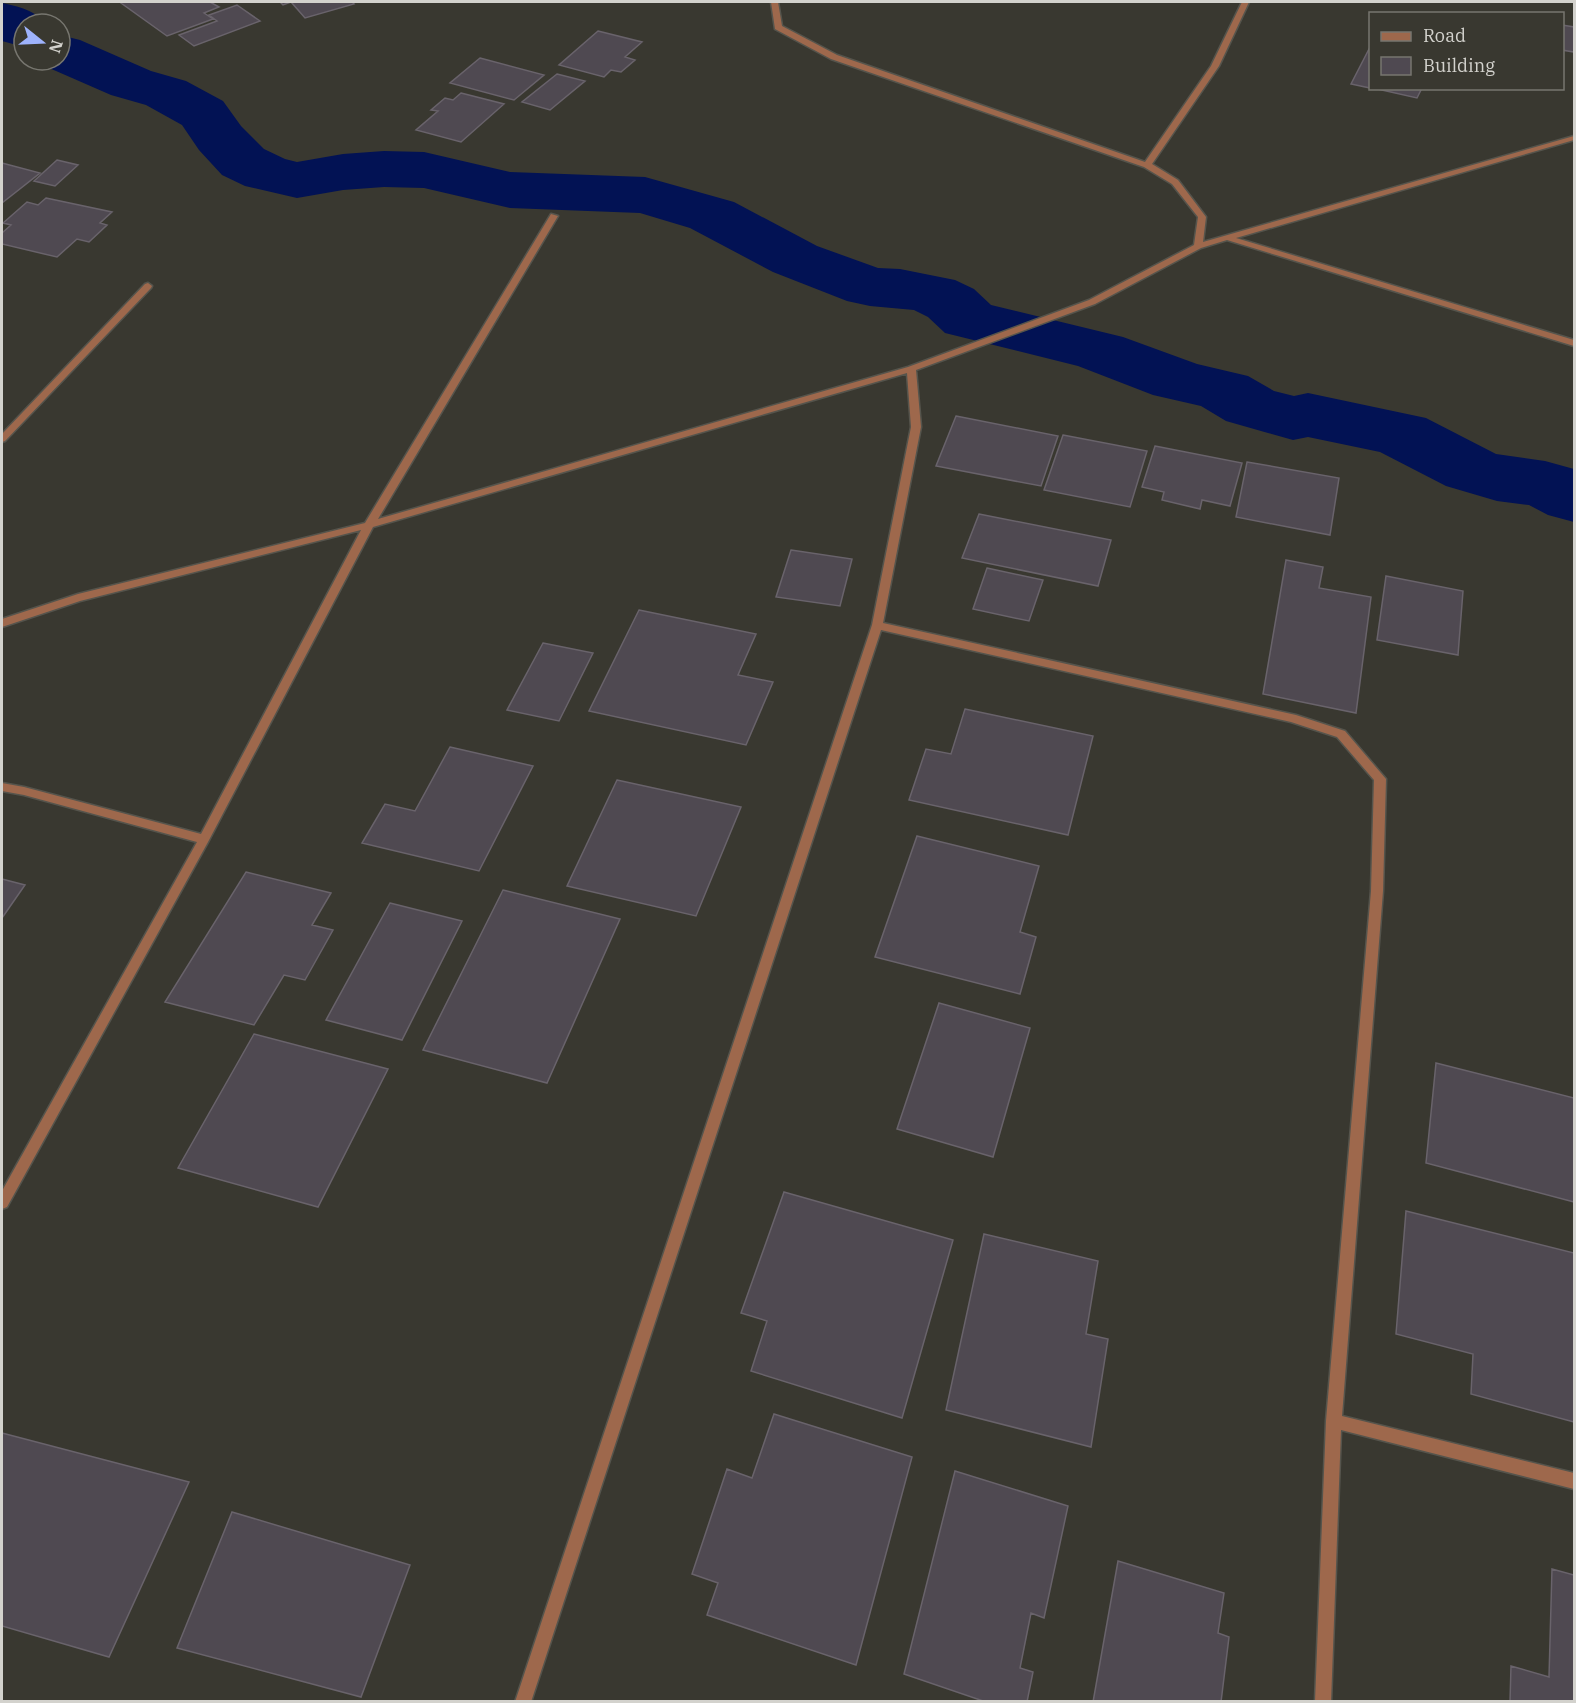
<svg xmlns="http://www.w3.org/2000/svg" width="1576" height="1703" font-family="'IBM Plex Serif',serif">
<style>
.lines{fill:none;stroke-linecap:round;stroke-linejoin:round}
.river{fill:#021254;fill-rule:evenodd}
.building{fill:#4f4951;stroke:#69636b;stroke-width:1.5}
.street-casing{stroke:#55544c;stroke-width:3}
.street{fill:#9e684c;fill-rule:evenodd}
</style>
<rect width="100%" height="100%" fill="#393830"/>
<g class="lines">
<!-- river -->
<path class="river" d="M2,3C17,6 37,11 46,24H24V47L2,41Z
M60,35L80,40L151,71L186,81L223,101L241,126L264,149L285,159L297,162L343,154L384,151L424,152L510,172L645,177L734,202L817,246L878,268L900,269L955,280L974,289L991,305L1123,337L1197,364L1248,376L1274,391L1294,396L1308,393L1426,418L1496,454L1545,461L1574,469V522L1548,515L1529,505L1497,501L1446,486L1380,452L1308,437L1293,440L1268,433L1226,421L1201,406L1153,395L1078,366L945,333L928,317L914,310L870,306L847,301L773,272L690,228L640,213L510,208L424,188L384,187L343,190L297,198L245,186L222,175L199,150L182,125L146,105L111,95L40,64L38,60H60Z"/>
</g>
<!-- building -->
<path class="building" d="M124,2H210L219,7L204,13L213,19L167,36L121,3Z
M280,2H352L354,4L305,18L291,2L283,5Z
M237,5L260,21L194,46L179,35L217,21L209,15Z
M1562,25L1574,27V52L1562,50Z
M598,31L642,42L625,57L635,60L621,72L611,70L604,77L559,65Z
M1370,47V88L1351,84Z
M480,58L544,75L514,100L450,83Z
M557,74L585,81L550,110L522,102Z
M1373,88H1422L1417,98Z
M461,93L504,104L461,142L416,130L438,111L431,110L445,98L453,100Z
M57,160L78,165L55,186L34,181Z
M2,163L40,173L2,203Z
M46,198L112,212L100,223L107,225L89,242L77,239L57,257L2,244V233L11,225L3,223L27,202L38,205Z
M956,416L1058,436L1041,486L936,466Z
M1063,435L1147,451L1130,507L1044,490Z
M1155,446L1242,463L1230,506L1202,500L1200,509L1162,500L1164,492L1142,487Z
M1247,462L1339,478L1330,535L1236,517Z
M979,514L1111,540L1098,586L962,558Z
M791,550L852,559L840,606L776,597Z
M1286,560L1323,567L1319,588L1371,597L1356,713L1263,694Z
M987,568L1043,580L1029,621L973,609Z
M1386,576L1463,591L1458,655L1377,640Z
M639,610L756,634L738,675L773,682L746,745L589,711Z
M543,643L593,653L559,721L507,710Z
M965,709L1093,736L1068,835L909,800L926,749L951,754Z
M450,747L533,766L479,871L362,843L385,804L415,811Z
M617,780L741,807L696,916L567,886Z
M917,836L1039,866L1020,932L1036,937L1020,994L875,957Z
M246,872L331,893L312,925L333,930L305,980L284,975L254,1025L165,1002Z
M2,879L25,885L2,918Z
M503,890L620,919L547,1083L423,1050Z
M390,903L462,921L402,1040L326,1020Z
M939,1003L1030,1028L993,1157L897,1129Z
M254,1034L388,1069L318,1207L178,1168Z
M1436,1063L1574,1098V1202L1426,1163Z
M784,1192L953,1240L902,1418L751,1371L767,1321L741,1313Z
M1406,1211L1574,1253V1422L1471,1394L1473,1354L1396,1334Z
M984,1234L1098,1261L1086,1334L1108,1339L1091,1447L946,1410Z
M774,1414L912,1457L856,1665L707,1615L718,1583L692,1574L727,1469L752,1478Z
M2,1433L189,1482L109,1657L2,1626Z
M955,1471L1068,1506L1044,1618L1031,1613L1020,1668L1033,1672L1027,1702H986L904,1674Z
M232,1512L410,1565L361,1697L177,1648Z
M1118,1561L1224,1593L1218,1633L1229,1637L1221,1702H1093Z
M1552,1569L1574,1575V1702H1510L1511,1666L1549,1677Z"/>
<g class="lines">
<defs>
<path id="street" d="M771,2H778L782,26L837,55L1145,162L1211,66L1242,2H1249L1219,66L1152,164L1178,180L1206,217L1203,242L1574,136V140L1236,238L1574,340V346L1227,240L1201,248L1095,304L916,370L921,427L883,623L1296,715L1345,731L1386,779L1383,891L1342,1416L1574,1473V1489L1341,1430L1331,1702H1315L1326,1421L1371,891L1374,780L1337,737L1291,722L881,630L531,1702H515L872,625L911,427L907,373L373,527L208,842L7,1207L2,1209V1191L197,842L24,795L2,791V783L24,787L201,834L361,530L80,601L2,627V619L78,594L365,523L551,214L558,216L378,519L908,367L1089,300L1194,245L1198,217L1172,184L1144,167L831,59L775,29Z
M148,283L152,286L151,288L5,441L2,442V434L145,284Z"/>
</defs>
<!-- street casing -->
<use href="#street" class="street-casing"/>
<!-- street -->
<use href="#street" class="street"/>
</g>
<!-- border -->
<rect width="1576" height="1703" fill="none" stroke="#d3d2cd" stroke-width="6"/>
<!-- legend -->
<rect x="1369" y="12" width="195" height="78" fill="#393830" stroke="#77766f" stroke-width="1.5"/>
<rect x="1381" y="32" width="30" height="9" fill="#9e684c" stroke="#77766f" stroke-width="1.5"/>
<text x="1423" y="42" font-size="18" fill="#d3d2cd">Road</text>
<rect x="1381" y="57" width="30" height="18" fill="#4f4951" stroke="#77766f" stroke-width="1.5"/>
<text x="1423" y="72" font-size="18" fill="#d3d2cd">Building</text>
<!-- north arrow -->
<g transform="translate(42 42) rotate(108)"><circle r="28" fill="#393830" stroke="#77766f" stroke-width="1.5"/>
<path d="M0-4.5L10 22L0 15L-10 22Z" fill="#9eb3fd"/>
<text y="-9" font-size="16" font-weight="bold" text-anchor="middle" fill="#d3d2cd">N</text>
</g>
</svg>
